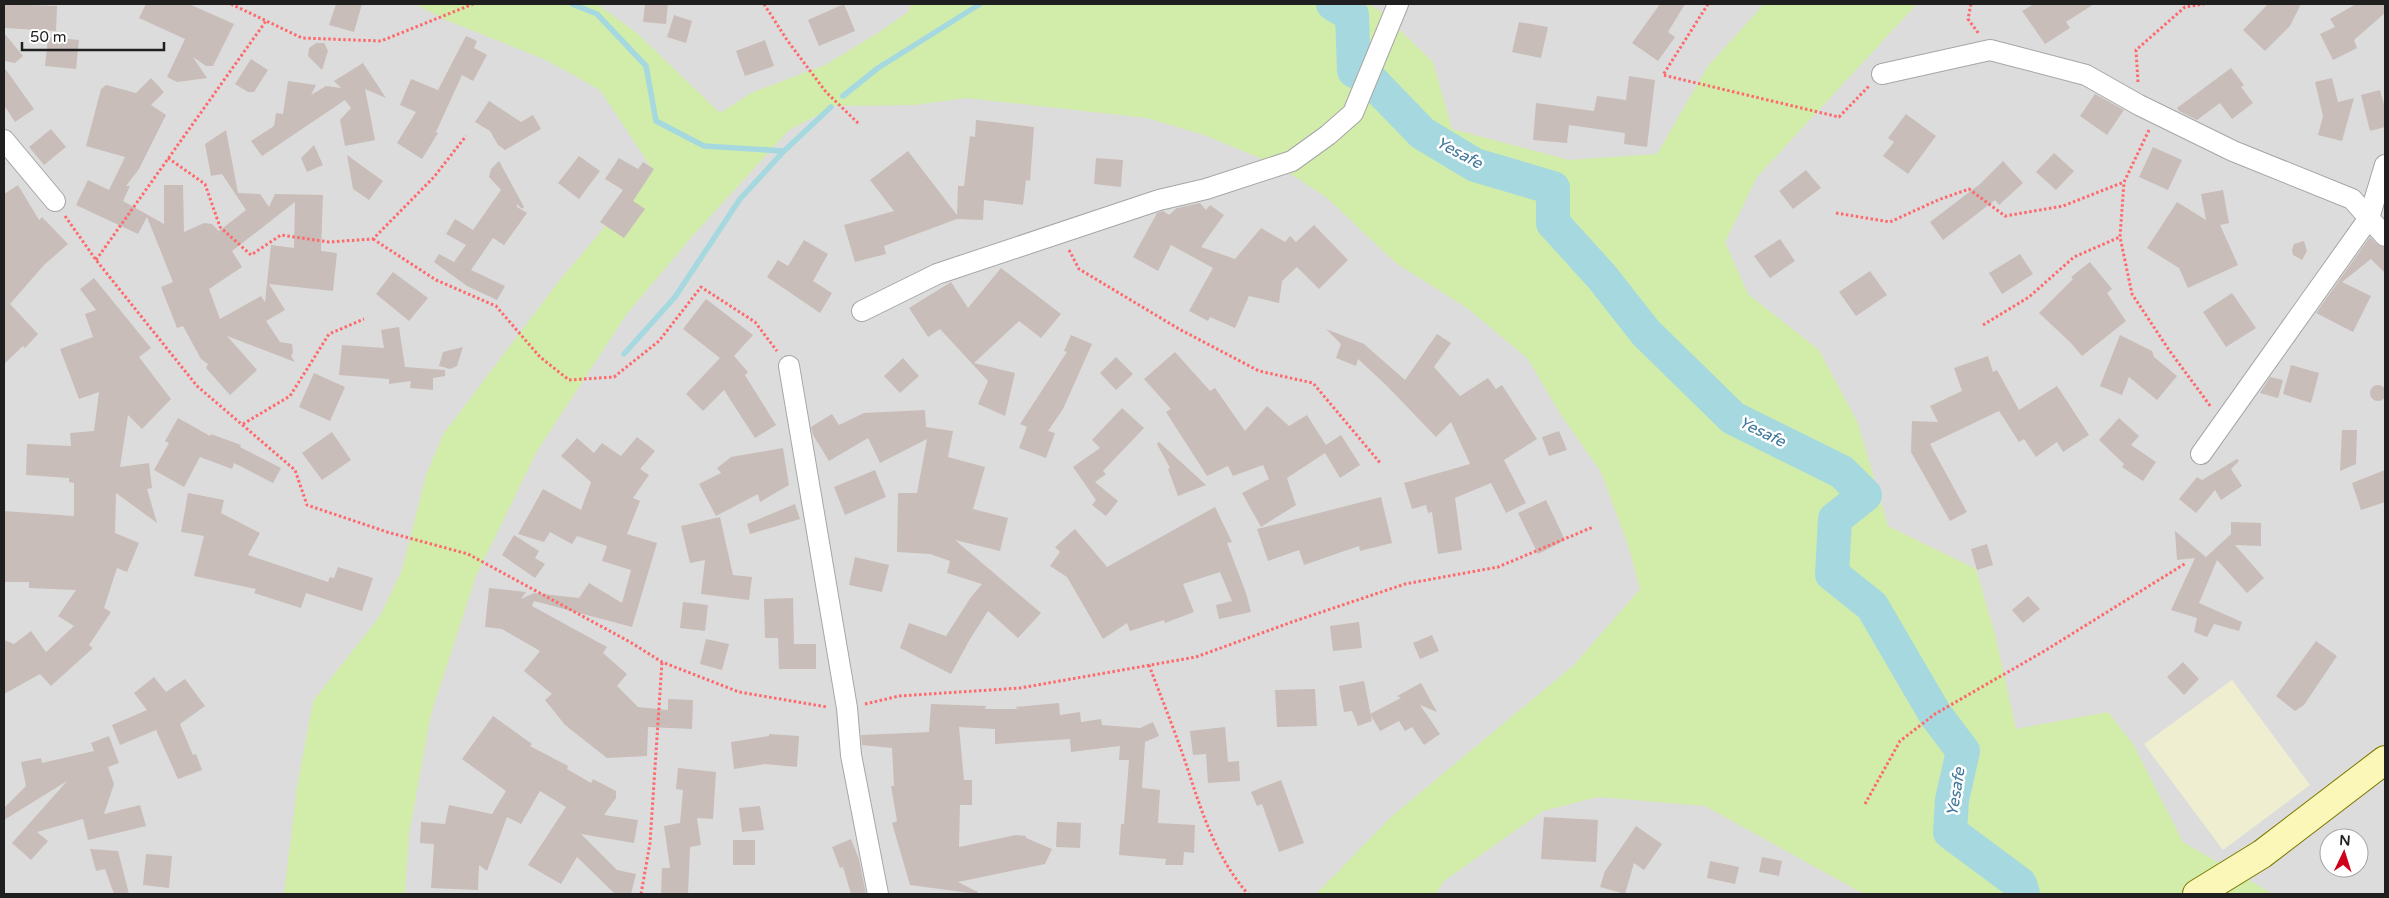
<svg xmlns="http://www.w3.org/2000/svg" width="2389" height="898" font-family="'Varela Round',sans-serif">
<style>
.residential{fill:#dddcdc;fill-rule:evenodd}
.farmland{fill:#efeed0}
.grass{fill:#d2ecaa}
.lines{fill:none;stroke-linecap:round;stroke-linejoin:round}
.stream{stroke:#a5d9df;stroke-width:5.5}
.river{stroke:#a5d9df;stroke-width:34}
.building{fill:#c8bdb8;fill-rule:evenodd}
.street-casing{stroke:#a6a6a6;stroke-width:22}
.secondary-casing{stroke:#7b7901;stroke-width:30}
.path{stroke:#fe696c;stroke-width:3;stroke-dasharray:2.5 2.5;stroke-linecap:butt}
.street{stroke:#fff;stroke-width:20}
.secondary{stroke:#fbf7b8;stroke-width:28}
.labels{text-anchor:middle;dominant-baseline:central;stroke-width:5;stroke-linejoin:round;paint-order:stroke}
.water-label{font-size:16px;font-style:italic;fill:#40789b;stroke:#fff}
</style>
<rect width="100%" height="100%" fill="#f0ebe5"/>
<!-- residential -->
<path class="residential" d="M4,4H2385V894H4ZM2329,838H2359V868H2329Z"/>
<!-- farmland -->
<path class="farmland" d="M2232,680L2310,785L2223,850L2144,744Z"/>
<!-- grass -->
<path class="grass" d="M415,4H597L637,33L720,113L751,93L825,65L878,33L908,12L911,4H1368L1379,10L1433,62L1452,129L1569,160L1657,154L1708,66L1764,4H1917L1757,177L1725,242L1748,294L1819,350L1858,423L1888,526L1976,569L1995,634L2016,729L2108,712L2133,744L2183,842L2273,894H1864L1705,806L1598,797L1543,811L1444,881L1436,894H1316L1391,817L1574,665L1640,589L1629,548L1601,472L1561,415L1528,359L1467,308L1396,263L1326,197L1277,165L1204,135L1147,118L966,98L915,105L835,106L789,130L689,240L626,315L537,451L476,576L431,714L409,834L405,894H284L297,787L313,701L380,616L402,570L426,475L444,433L559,281L653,170L600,90L546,60L446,20Z"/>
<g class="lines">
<!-- stream -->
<path class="stream" d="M572,4L597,14L646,66L656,121L704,146L784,151
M843,96L878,68L980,4
M624,354L675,297L740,199L784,151L831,107"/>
<!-- river -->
<path class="river" d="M1333,4L1352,15L1354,71L1367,76L1422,133L1475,165L1553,188V223L1602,277L1646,333L1733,418L1842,472L1865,495L1835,519L1832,574L1872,606L1935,714L1963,751L1952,800L1950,832L2020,884L2023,894"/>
</g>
<!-- building -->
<path class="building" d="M4,4L57,6L56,31L4,28Z
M146,4H189L234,24L213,66H206L193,57L207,78L177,82L167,77L185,39L139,18Z
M336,4H362L354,32L329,25Z
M645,4H668L666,24L643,22Z
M844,4L855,31L819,46L808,20Z
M1660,4H1685L1668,32L1675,37L1658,61L1632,43Z
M2034,4H2094L2066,22L2070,28L2045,44L2022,11Z
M2268,4H2301L2290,26L2265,51L2243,30Z
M2356,4H2385V13L2354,40L2357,48L2333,60L2320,34L2335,27L2330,19Z
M674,15L692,21L686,43L667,37Z
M1519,22L1548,27L1541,58L1512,52Z
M4,33L23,56L15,63L4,61Z
M466,36L477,41L474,48L487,55L473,81L462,75L436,132L438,133L422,159L397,143L416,112L400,105L411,79L438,90Z
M48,37L79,40L76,69L45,66Z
M765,40L774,66L745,76L736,51Z
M316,43H324L328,51L322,70L308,56L309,48Z
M251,59L268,70L254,92H248L235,84Z
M363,63L386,98L365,89L375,140L345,146L340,120L351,108L345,100L262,156L251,141L274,126L276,113L283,114L288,81L316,85L311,95L326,86L341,88L334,81Z
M4,67L34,109L15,122L4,105Z
M2231,68L2244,85L2241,87L2253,103L2232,119L2220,103L2197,120L2179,111L2177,108Z
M1629,76L1655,80L1647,147L1624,144L1625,133L1569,125L1567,143L1533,140L1536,103L1594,111L1597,96L1626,100Z
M151,78L164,92L151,105L166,115L139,169L126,186H130L123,201L164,224V185H183L184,232L204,223L212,224L219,231L246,210L222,174L211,176L205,144L226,130L238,193L260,194L269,207L275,194L323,195L321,251L337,253L333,291L269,284L285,310L266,321L280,342L292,344L293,353L291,356L295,362L227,336L257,370L230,395L206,368L208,364L201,359L183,326L177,328L161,287L173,282L147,217L138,234L76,205L88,180L109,190L125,157L86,146L101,89L106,85L136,93ZM295,202L294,248L271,245L265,302L261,296L220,319L209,289L242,267L232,251Z
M2332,78L2338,102L2354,98L2342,141L2318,135L2323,116L2315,82Z
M2380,90L2385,108V127L2370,131L2361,95Z
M2095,94L2124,110L2107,135L2080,116Z
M489,101L521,122L533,115L541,129L505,150L498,145L490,131L475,122Z
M1906,114L1936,136L1908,174L1883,156L1894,142L1888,138Z
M976,120L1034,127L1030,181L1026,180L1023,205L984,200L983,220L957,219L884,246L886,254L855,262L844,225L894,211L870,180L908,151L957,215L958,186H964L970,136L975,137Z
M51,129L66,147L44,165L29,147Z
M314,145L323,165L307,172L301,158Z
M2153,147L2182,160L2168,190L2139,177Z
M2054,153L2074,171L2056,190L2036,172Z
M347,155L383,181L369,200L353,189Z
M579,156L600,171L579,199L558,183Z
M619,158L638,169L643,162L654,169L633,201L645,209L624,238L600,222L623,190L605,179Z
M1096,158L1123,160L1121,187L1094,184Z
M499,161L524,207L522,209L517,204V207L527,213L504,245L493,238L471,270L505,286L497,300L467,286L434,262L439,254L454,262L466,245L446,234L455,219L473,230L501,190L489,177L491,169Z
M2003,161L2023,183L1999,205L1995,200L1943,240L1930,222L1980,184Z
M1806,170L1821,188L1793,209L1779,191Z
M18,185L39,220L42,217L68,244L44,265L10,304L38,334L25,348L23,346L4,364V194Z
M2223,190L2229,223L2220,225L2238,265L2188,288L2179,268L2147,248L2177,202L2206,220L2201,194Z
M1200,203L1206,210L1210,205L1224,215L1201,247L1235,259L1261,228L1285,242L1290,236L1296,242L1314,225L1348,260L1319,289L1297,267L1282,281L1279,303L1249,296L1235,328L1210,317L1208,321L1189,311L1213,268L1171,245L1158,271L1133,257L1157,213L1163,211L1169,215L1177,208Z
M2370,237L2377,244L2385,248V273L2371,259L2342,282L2371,296L2353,332L2316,313Z
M1780,239L1795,261L1770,278L1754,256Z
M804,240L828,254L813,281L832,293L820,313L767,277L778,260L788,266Z
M2304,241L2307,251L2302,260L2293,255L2292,250L2294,244Z
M2020,254L2033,274L2002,294L1989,273Z
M2090,262L2112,289L2107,293L2126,321L2082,356L2071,343L2039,313L2073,279L2071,277Z
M1001,268L1061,314L1041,338L1019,321L974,363L1015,373L1005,416L978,404L988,381L940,329L928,337L909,308L951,282L968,308Z
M1870,271L1887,295L1856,316L1839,292Z
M393,272L428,298L409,321L376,294Z
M94,278L151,348L139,357L171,399L142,429L128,415L120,467L149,463L152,488L147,489L157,523L116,493L115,533L139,543L127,572L117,568L104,608L111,612L89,645L93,648L51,686L40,674L4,694V640L14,644L31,631L46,652L74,626L58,616L76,590L29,588V582H4V511L74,516V483L69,482V478L26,475L27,444L71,446L70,433L94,431L99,392L79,399L60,349L93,337L85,314L96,310L80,289Z
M2232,293L2256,328L2226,347L2203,312Z
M706,299L753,335L734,356L748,372L745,375L776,425L755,438L724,390L703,411L686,394L720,358L683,329Z
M399,327L405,367L445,370V376L433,378V390L410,388L411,381L389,384V379L339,375L342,345L384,348L381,330Z
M1326,329L1364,344L1405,380L1437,334L1451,343L1434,367L1460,396L1488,378L1496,389L1502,385L1537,439L1504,460L1526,503L1506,513L1491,483L1455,498L1462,550L1438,554L1432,512L1428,513L1426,505L1412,509L1404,483L1470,464L1451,422L1436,437L1386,385L1358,359L1356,366L1336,358L1341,344Z
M1071,335L1092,344L1063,409L1048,431L1055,433L1046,458L1019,448L1027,427L1020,424L1067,352L1064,351Z
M2120,335L2152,351L2154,357L2177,376L2157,400L2129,377L2122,395L2100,386Z
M463,347L457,366L450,369L439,366L443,352Z
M1175,352L1210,391L1215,388L1245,431L1267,406L1289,426L1307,415L1326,445L1341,435L1360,465L1340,478L1325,453L1287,478L1296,505L1261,527L1242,493L1269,479L1263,465L1233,476L1228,466L1207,476L1166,412L1171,409L1144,379Z
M1988,356L1993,372L1997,370L2019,410L2057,386L2089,435L2063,452L2057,442L2036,457L2024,439L2019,442L1999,411L1930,444L1967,512L1950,521L1911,452L1912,421L1938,422L1930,406L1962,391L1954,368Z
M1116,357L1133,374L1116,390L1100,373Z
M903,358L919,376L900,393L884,376Z
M2291,365L2319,373L2311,403L2283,394Z
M314,373L345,387L330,421L299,407Z
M2270,377L2283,380L2278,398L2260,393Z
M2370 393a8 8 0 1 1 16 0a8 8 0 1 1-16 0Z
M1122,408L1144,428L1103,471L1106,474L1095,482L1118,501L1106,516L1092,505L1096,500L1073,467L1100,448L1092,440Z
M925,410L926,427L953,431L948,457L985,467L973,509L1008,518L1000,551L955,540L1041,613L1018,638L988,611L970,639L951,674L900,648L909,623L946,636L971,597L982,584L947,573L950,561L930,554L897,552L898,493H917L927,439L880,463L868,438L829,461L813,435L811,427L832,414L839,425L864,413Z
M178,418L210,436L211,434L241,445L240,447L281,468L273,483L234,463L232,469L200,457L184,487L154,470L169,443L165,441Z
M2119,418L2139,436L2131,445L2156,462L2143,481L2122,467L2124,464L2099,440Z
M2342,430H2357L2356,464L2340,471Z
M1559,431L1567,450L1549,456L1542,437Z
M332,432L351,460L322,480L302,453Z
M637,437L655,451L640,469L649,475L633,498L640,501L627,534L657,543L632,627L534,601L532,606L607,647L603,653L627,674L617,686L638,707L668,710V699L693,700L692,729L648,727L647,756L607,758L565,725L545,700L552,694L524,671L540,651L502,629L485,627L489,588L526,592L521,599L534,593L579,598L589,583L622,603L631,570L602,561L607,546L577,536L572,544L550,532L544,542L518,534L543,489L581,510L591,482L561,456L577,438L594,453L602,443L621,456Z
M1159,442L1206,485L1178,496L1168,469L1170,468L1157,444Z
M783,448L789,485L760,502L758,494L716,516L699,484L721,473L717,468L731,457Z
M2237,459L2239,461L2231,469L2242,486L2221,500L2215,490L2196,513L2179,499L2197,477L2202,480Z
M875,470L886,497L845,515L834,487Z
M2385,470V502L2361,510L2352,483Z
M188,493L224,500L221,513L260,533L248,555L328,582L330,577L334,578L338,567L373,578L362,611L306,593L301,608L254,593L256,589L194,576L204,536L181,532Z
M1381,497L1392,543L1360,551L1359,546L1304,565L1299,550L1268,561L1257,529Z
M1546,500L1565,540L1538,554L1518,513Z
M795,504L800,519L750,534L747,524Z
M1215,507L1232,542L1227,543L1246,593L1251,612L1219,619L1216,605L1232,601L1220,572L1183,584L1194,612L1165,623L1164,620L1130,631L1127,623L1103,639L1067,577L1050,566L1060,552L1055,547L1075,529L1107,567Z
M720,517L733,575L752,577L749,600L701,594L705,560L690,563L681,526Z
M2231,522L2261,523V546L2235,545L2264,578L2247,593L2217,560L2199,603L2242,622L2239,631L2214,624L2207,637L2194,632L2197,618L2171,610L2195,558L2177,560L2175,531L2206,557L2231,534Z
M514,535L539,551L535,558L545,564L535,578L502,555Z
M1987,544L1993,565L1977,570L1971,549Z
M855,557L889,565L882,592L849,585Z
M2028,596L2040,609L2023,623L2012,610Z
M793,598L794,644H816V669H779L778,638H765L764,599Z
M683,602L708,605L705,631L680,628Z
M1359,622L1362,648L1333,651L1330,626Z
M1432,635L1439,651L1420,659L1413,643Z
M706,639L729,644L722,670L700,664Z
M2316,641L2337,656L2304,705L2295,711L2276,696Z
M2183,662L2199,679L2184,695L2167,677Z
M154,677L166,692L185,679L205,706L180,724L193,755L196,754L202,770L178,779L156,730L120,745L112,725L147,710L134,693Z
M1364,681L1372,721L1358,726L1352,711L1344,712L1339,686Z
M1421,683L1437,712L1420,705L1440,734L1424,745L1412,727L1405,731L1399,721L1380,731L1370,714L1401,698L1397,696Z
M1315,689L1317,726L1277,727L1275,690Z
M1059,703L1060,715L1080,712L1081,722L1101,719L1102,725L1140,728L1153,722L1159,736L1145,742L1142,788L1160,790L1158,823L1195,825L1194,853L1184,852L1183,865H1165L1166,859L1119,855L1121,824H1124L1129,760H1119L1120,746L1071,752L1070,739L995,744V729L959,727L964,780H972V805H960L959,847L1016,835L1026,836V838L1052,849L1045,864L958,882L978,892L977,894L910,885L892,823L897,821L891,786H894L892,748L862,745L861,735L929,732L931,704L986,706L985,709H1018L1015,707Z
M493,716L532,744L530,746L568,766L567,769L591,783L593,779L616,791V798L604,815L638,820L634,843L581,834L617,870L636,874L631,894L614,893L577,857L561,884L528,865L566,807L540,791L521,824L507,817L487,871L479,865L478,890L431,888L434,844L420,843L421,822L445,824L449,805L492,814L506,791L462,759Z
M1225,727L1228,762L1239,761L1240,781L1208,783L1206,754L1193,755L1190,731Z
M769,734L799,736L797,767L765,764L734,769L731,742L769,736Z
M109,736L119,763L108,767L114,784L104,814L140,805L146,826L88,840L83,819L37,832L48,841L31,860L12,843L67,781L4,820V808L26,786L21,762L41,758L42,763L94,751L91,743Z
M678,768L716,772L713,819L697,818L701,845L690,847L688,894H661L662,868H670L664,826L680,823L683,790L676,789Z
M1281,780L1304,843L1279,852L1262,804L1257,806L1251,792Z
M760,806L764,830L742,832L739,808Z
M1544,817L1598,820L1596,862L1541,859Z
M1057,822L1081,823L1080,848L1056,847Z
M1636,826L1662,844L1644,870L1634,863L1625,894L1600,887L1605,871Z
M851,839L859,859L866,894H851L843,867L840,868L832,847Z
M733,840H755V865H733Z
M90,849L118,851L129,894H114L105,869L96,871Z
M146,854L172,856L169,888L143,885Z
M1762,857L1782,861L1779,876L1759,872Z
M1710,861L1739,867L1735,884L1707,878Z"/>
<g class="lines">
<defs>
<path id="street" d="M1882,74L1990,50L2086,75L2139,105L2233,151L2352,199L2385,236
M4,140L55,201
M862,311L937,274L1159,200L1206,189L1292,161L1328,135L1353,113L1398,4
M789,366L847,708L851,755L878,894
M2201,454L2369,218L2385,165"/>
<path id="secondary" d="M2197,894L2262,854L2385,760"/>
</defs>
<!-- street casing -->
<use href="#street" class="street-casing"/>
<!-- secondary casing -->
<use href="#secondary" class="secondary-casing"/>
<!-- path -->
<path class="path" d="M231,4L302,38L381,41L473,4
M764,4L787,40L826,92L860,125
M1708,4L1663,75L1839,117L1869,86
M1971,4L1968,19L1979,34
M2138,82L2136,50L2185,7L2204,4
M2149,130L2124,182L2120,237L2132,294L2169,350L2211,407
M168,158L205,184L220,227L251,255L281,235L329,242L373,239L434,177L466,136
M1836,213L1890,222L1938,200L1969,189L2005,216L2063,206L2124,182
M65,216L96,260L197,386L295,470L307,505L387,532L468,554L630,642L662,662L739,692L827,707
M373,239L436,280L496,306L540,357L569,380L614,377L659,341L701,287L755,322L777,351
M1069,250L1079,269L1179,329L1259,371L1313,383L1381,464
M96,260L266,21
M1983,325L2029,297L2074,257L2120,237
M243,424L290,396L329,334L364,319
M1149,665C1161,697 1174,729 1185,761C1201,809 1214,855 1248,894
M865,704L899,696L1020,688L1196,657L1292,622L1405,584L1498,567L1593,527
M1865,804L1900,741L1935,714L2046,650L2186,563
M641,894L650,843L662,662"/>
<!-- street -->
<use href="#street" class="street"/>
<!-- secondary -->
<use href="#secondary" class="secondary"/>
</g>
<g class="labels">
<!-- water labels -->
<g class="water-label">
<text transform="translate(1459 153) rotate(28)">Yesafe</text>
<text transform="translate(1762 432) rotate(26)">Yesafe</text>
<text transform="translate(1956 792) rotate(-81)">Yesafe</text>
</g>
</g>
<!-- border -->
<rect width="2389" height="898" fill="none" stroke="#1f1f1f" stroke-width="10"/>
<!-- north arrow -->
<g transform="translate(2344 853) rotate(4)"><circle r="24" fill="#ffffff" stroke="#a5a5a5"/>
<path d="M0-4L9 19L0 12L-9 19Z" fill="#cf0019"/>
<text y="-8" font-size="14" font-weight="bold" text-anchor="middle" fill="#1f1f1f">N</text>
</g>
<!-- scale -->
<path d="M22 42v8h142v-8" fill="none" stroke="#1f1f1f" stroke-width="2.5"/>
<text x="30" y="42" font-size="15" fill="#1f1f1f" stroke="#ffffff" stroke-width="4" paint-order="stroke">50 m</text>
</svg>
